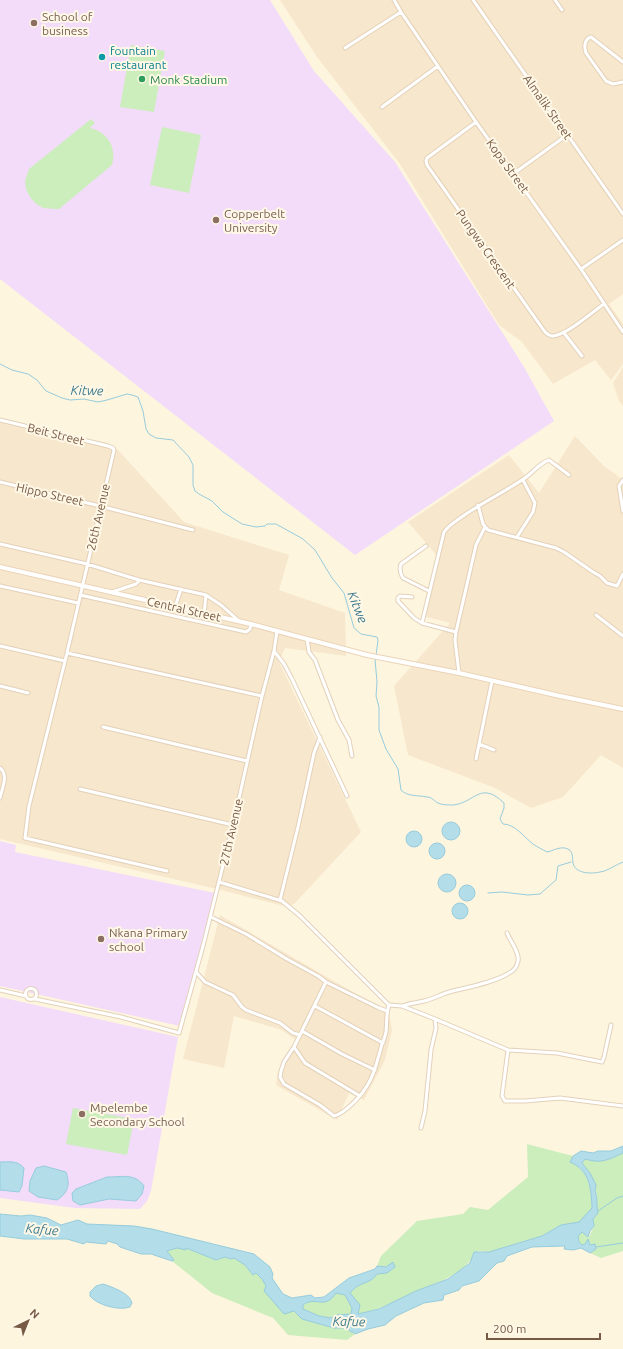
<svg xmlns="http://www.w3.org/2000/svg" width="623" height="1349" font-family="Ubuntu,sans-serif">
<style>
.residential{fill:#f7e7cc}
.education{fill:#f2dcfa}
.green{fill:#ccedbc}
.water{fill:#b2dde9;stroke:#97ccdc;fill-rule:evenodd}
.lines{fill:none;stroke-linecap:round;stroke-linejoin:round}
.stream{stroke:#97ccdc;stroke-width:1}
.street-casing{stroke:#e3d1ba;stroke-width:5}
.secondary-casing{stroke:#ebd4b9;stroke-width:6}
.street{stroke:#fff;stroke-width:3}
.secondary{stroke:#fff;stroke-width:4}
.education-dot{fill:#8d6e63;stroke:#fff8e7;stroke-width:1.5}
.culture-dot{fill:#0f9aa8;stroke:#fff8e7;stroke-width:1.5}
.leisure-dot{fill:#2e9e5b;stroke:#fff8e7;stroke-width:1.5}
.labels{text-anchor:middle;dominant-baseline:central;stroke-width:4;stroke-linejoin:round;paint-order:stroke}
.education-label{font-size:12px;fill:#785e54;stroke:#fff8e7;text-anchor:start}
.culture-label{font-size:12px;fill:#0d838f;stroke:#fff8e7;text-anchor:start}
.leisure-label{font-size:12px;fill:#27864d;stroke:#fff8e7;text-anchor:start}
.street-label{font-size:12px;fill:#775a44;stroke:#fff8e7}
.water-label{font-size:13px;font-style:italic;fill:#3c798d;stroke:#fff8e7}
</style>
<rect width="100%" height="100%" fill="#fef5df"/>
<!-- residential -->
<path class="residential" d="M280,0H623V294L609,304L623,324V364L611,380L595,360L553,384L522,342L499,325L400,164L317,57Z
M623,367V406L619,401L613,383Z
M0,422L117,449L184,522L289,555L279,590L345,613L346,656L285,648L279,662L361,832L295,903L288,907L217,889L0,839Z
M575,436L604,466L623,480V768L601,755L563,797L531,808L495,788L408,755L394,686L450,623L423,616L438,557L408,522L509,455L539,493Z
M220,915L389,1013L392,1030L385,1060L364,1100L349,1093L337,1120L276,1085L278,1072L297,1041L282,1030L234,1016L224,1068L183,1059Z"/>
<!-- education -->
<path class="education" d="M0,0H270L314,71L395,162L524,367L554,421L355,555L0,279Z
M0,841L16,845L15,852L215,893L180,1026L0,986Z
M0,997L178,1037L151,1191L147,1201L140,1209L75,1208L0,1198Z"/>
<!-- green -->
<path class="green" d="M131,45L165,51L154,112L120,107Z
M91,119L95,123L90,128C108,132 117,148 112,165L59,209H55L43,208L35,203L30,197L26,189L25,181L29,169Z
M162,127L201,135L189,193L150,185Z
M73,1108L134,1119L127,1155L66,1144Z
M527,1144L573,1156L570,1162C590,1172 591,1188 592,1208L579,1223L561,1225L542,1236L489,1252L478,1251C460,1277 441,1280 415,1292C394,1301 380,1310 357,1314L350,1293C359,1281 370,1285 377,1274L387,1273L395,1267L393,1263L386,1267L377,1266L381,1256L417,1221L463,1214L470,1207L488,1210L528,1177Z
M623,1153V1251L601,1258L590,1253L596,1249L590,1245L588,1240L585,1244L582,1245L579,1242L578,1236L582,1232L589,1237L594,1226L593,1219L598,1213L596,1206L597,1196L590,1173L582,1163L585,1159C601,1164 609,1160 623,1153Z
M177,1248L185,1250L186,1248L216,1260L225,1257L231,1259L234,1258L245,1265L253,1275L256,1273L262,1279L266,1286L302,1319L334,1328H347L351,1332H353L355,1334L347,1340L288,1335L273,1318L212,1293L172,1261L173,1260L167,1251Z
M336,1293L345,1295L352,1308L351,1314L337,1315L331,1318L319,1316L303,1309V1305C316,1295 324,1311 336,1293Z"/>
<!-- water -->
<path class="water" d="M442 831a9 9 0 1 1 18 0a9 9 0 1 1-18 0Z
M406 839a8 8 0 1 1 16 0a8 8 0 1 1-16 0Z
M429 851a8 8 0 1 1 16 0a8 8 0 1 1-16 0Z
M438 883a9 9 0 1 1 18 0a9 9 0 1 1-18 0Z
M459 893a8 8 0 1 1 16 0a8 8 0 1 1-16 0Z
M452 911a8 8 0 1 1 16 0a8 8 0 1 1-16 0Z
M623,1146V1153C608,1160 601,1164 585,1159L582,1163L590,1173L596,1185L595,1191C598,1198 596,1205 598,1213L593,1219L594,1226L590,1231L588,1237L582,1232L578,1236L579,1242L582,1245L585,1244L588,1239L590,1245L595,1244L596,1249L590,1253L581,1248L573,1250L564,1249L565,1246L532,1247L507,1256L504,1261L497,1263L479,1281L462,1286L459,1290L444,1295L443,1300L424,1303L396,1316L385,1325L368,1329L355,1334L353,1332H351L347,1328H334L302,1319L294,1311L284,1314L264,1291L266,1286L262,1279L256,1273L253,1275L245,1265L234,1258L231,1259L225,1257L216,1260L186,1248V1250L177,1248L167,1251L174,1260L172,1261L151,1254H141L120,1247L117,1244L108,1241L106,1244L86,1242L84,1244L67,1239H24L0,1236V1214L21,1216L30,1215L47,1218L61,1225L78,1220L87,1224L134,1226L152,1229L254,1254L270,1267L273,1274L272,1278L283,1294L292,1298L311,1295L315,1298L324,1297L349,1278L375,1269L377,1266L386,1267L393,1262L395,1267L387,1273L377,1274C370,1285 359,1281 350,1293L360,1305L358,1314L379,1309L416,1291L448,1279L470,1263L474,1252H489L542,1236L561,1225L579,1222L592,1208C591,1187 590,1171 570,1162L573,1156L581,1151L593,1153L598,1151H611ZM336,1293L345,1295L352,1308L351,1314L337,1315L331,1318L319,1316L303,1309V1305C316,1295 324,1311 336,1293Z
M0,1162C9,1162 17,1160 24,1168L22,1186L19,1192L0,1190Z
M44,1166L66,1172C70,1184 69,1192 57,1200L38,1197L29,1191L30,1181L36,1168Z
M107,1177C122,1177 135,1173 144,1186L142,1194L136,1201L109,1199L80,1205L73,1201L72,1193L76,1189Z
M103,1284C112,1287 130,1293 132,1303L130,1307C119,1311 97,1305 90,1296V1292L96,1286Z"/>
<g class="lines">
<!-- stream -->
<path class="stream" d="M0,364L12,370L28,374L37,380L46,391L62,398L70,400L84,399L98,402L107,400L127,394L132,395L138,397L143,411L146,429L149,434L156,438L173,440L189,457L193,465V485L195,491L199,494L212,501L223,512L242,524L256,527L265,526L267,524H276L303,539L315,550L332,578L344,593L354,628L361,634L377,637L378,640L376,656
M375,659L377,682L376,696L379,707V730L386,749L398,769L401,790C408,797 418,795 427,797C432,797 434,801 438,803C442,805 449,805 453,805C475,803 480,780 504,803V808L500,819L503,824C515,824 524,837 533,844C537,847 542,849 547,852C552,851 559,847 565,848C574,850 572,857 573,863C575,874 592,874 600,872C608,871 615,865 623,862
M488,893L502,892L528,895L540,894L556,880L558,866L571,862
M598,1211L617,1198L623,1196
M596,1247L623,1243"/>
<defs>
<path id="street" d="M394,0L401,12L476,122L581,269L623,332
M473,0L623,214
M555,0L562,10
M345,48L401,12
M623,62L591,37C584,39 584,47 586,53L606,81L613,84L623,82
M382,107L438,66
M476,122L427,158L426,161L427,165L545,332C548,335 550,336 553,336C567,335 592,312 604,304
M513,174L567,135
M581,269L623,240
M564,333L582,356
M0,420L108,446L113,448L114,450L67,653L29,806L25,838L167,871
M623,480L619,486L623,511
M0,482L100,506L193,530
M478,505L483,524L488,530L556,548L564,552L593,572L600,576L607,583L617,586L623,574
M517,537L533,512L535,503L523,480
M0,544L87,564L139,580L138,582L136,584L112,592
M426,546L401,564C399,569 400,573 403,578L429,591
M139,580L206,595L221,605L238,620
M0,586L78,603
M80,595L246,632L250,629L251,624
M412,597L400,596L398,598V601L414,618L422,623
M175,607L181,589
M204,614L206,595
M596,615L623,636
M456,632L476,545L485,527
M307,639L309,652L315,660L338,720L349,740L352,756
M0,646L65,661
M274,651L284,664L292,679L347,796
M67,653L262,696
M459,673L455,640L456,632L422,623L444,532C449,525 456,521 463,516C482,503 502,493 522,480C532,474 538,464 549,460L569,475
M0,686L28,693
M103,727L247,761
M479,744L494,750
M476,759L492,681
M0,768C9,775 2,788 0,798
M80,789L233,825
M219,882L282,901L300,916L389,1005L402,1006L435,1019L508,1050L557,1053L602,1062L604,1057L611,1025
M280,900L298,827L314,753L320,737
M211,917L246,934L287,959L318,976L326,982L379,1008L387,1011
M196,972L205,982L233,995L242,1007L246,1010L280,1023L293,1033L300,1035
M326,982L294,1047L284,1062L281,1071L280,1077L284,1084L320,1105L334,1116C340,1115 345,1110 350,1106C371,1087 375,1071 382,1044C384,1040 385,1037 386,1032C387,1023 386,1014 389,1005
M25.5 994a5.5 5.5 0 1 1 11 0a5.5 5.5 0 1 1-11 0Z
M0,990L26,996
M35,999L121,1017L179,1033L203,946L233,825L262,696L274,651L277,631
M315,1006L383,1043
M403,1006C410,1003 417,1003 424,1001C434,999 443,993 453,991C469,987 496,982 509,973C514,971 517,966 518,961C520,953 510,941 507,933
M302,1031L342,1054L375,1070
M294,1047L305,1063L360,1096
M508,1050L502,1096L505,1101H525L560,1098L623,1106
M421,1128L425,1111L431,1050L436,1028L435,1019"/>
<path id="secondary" d="M0,567L251,624L367,655L459,673L560,696L623,709"/>
</defs>
<!-- street casing -->
<use href="#street" class="street-casing"/>
<!-- secondary casing -->
<use href="#secondary" class="secondary-casing"/>
<!-- street -->
<use href="#street" class="street"/>
<!-- secondary -->
<use href="#secondary" class="secondary"/>
</g>
<!-- markers -->
<g class="education-dot">
<circle cx="34" cy="23" r="4"/>
<circle cx="216" cy="220" r="4"/>
<circle cx="101" cy="939" r="4"/>
<circle cx="82" cy="1114" r="4"/>
</g>
<circle class="culture-dot" cx="102" cy="57" r="4"/>
<circle class="leisure-dot" cx="142" cy="79" r="4"/>
<g class="labels">
<!-- education labels -->
<g class="education-label">
<text x="42" y="16">School of<tspan x="42" dy="14">business</tspan></text>
<text x="224" y="213">Copperbelt<tspan x="224" dy="14">University</tspan></text>
<text x="109" y="932">Nkana Primary<tspan x="109" dy="14">school</tspan></text>
<text x="90" y="1107">Mpelembe<tspan x="90" dy="14">Secondary School</tspan></text>
</g>
<!-- culture labels -->
<g class="culture-label">
<text x="110" y="50">fountain<tspan x="110" dy="14">restaurant</tspan></text>
</g>
<!-- leisure labels -->
<g class="leisure-label">
<text x="150" y="79">Monk Stadium</text>
</g>
<!-- street labels -->
<g class="street-label">
<text transform="translate(548 107) rotate(55)">Almalik Street</text>
<text transform="translate(508 166) rotate(54)">Kopa Street</text>
<text transform="translate(486 249) rotate(55)">Pungwa Crescent</text>
<text transform="translate(56 434) rotate(14)">Beit Street</text>
<text transform="translate(50 494) rotate(13)">Hippo Street</text>
<text transform="translate(98 517) rotate(-77)">26th Avenue</text>
<text transform="translate(184 609) rotate(13)">Central Street</text>
<text transform="translate(231 832) rotate(-77)">27th Avenue</text>
</g>
<!-- water labels -->
<g class="water-label">
<text transform="translate(87 390) rotate(1)">Kitwe</text>
<text transform="translate(358 607) rotate(68)">Kitwe</text>
<text transform="translate(42 1229) rotate(5)">Kafue</text>
<text transform="translate(349 1321) rotate(1)">Kafue</text>
</g>
</g>
<!-- north arrow -->
<g transform="translate(28 1321) rotate(43)" stroke="#fff8e7" stroke-width="3" paint-order="stroke">
<path d="M0-3L7 15L0 10L-7 15Z" fill="#775a44"/>
<text y="-6" font-size="11" font-weight="bold" text-anchor="middle" fill="#775a44">N</text>
</g>
<!-- scale -->
<path d="M487 1333v6h113v-6" fill="none" stroke="#775a44" stroke-width="2"/>
<text x="493" y="1333" font-size="12" fill="#775a44" stroke="#fff8e7" stroke-width="3" paint-order="stroke">200 m</text>
</svg>
